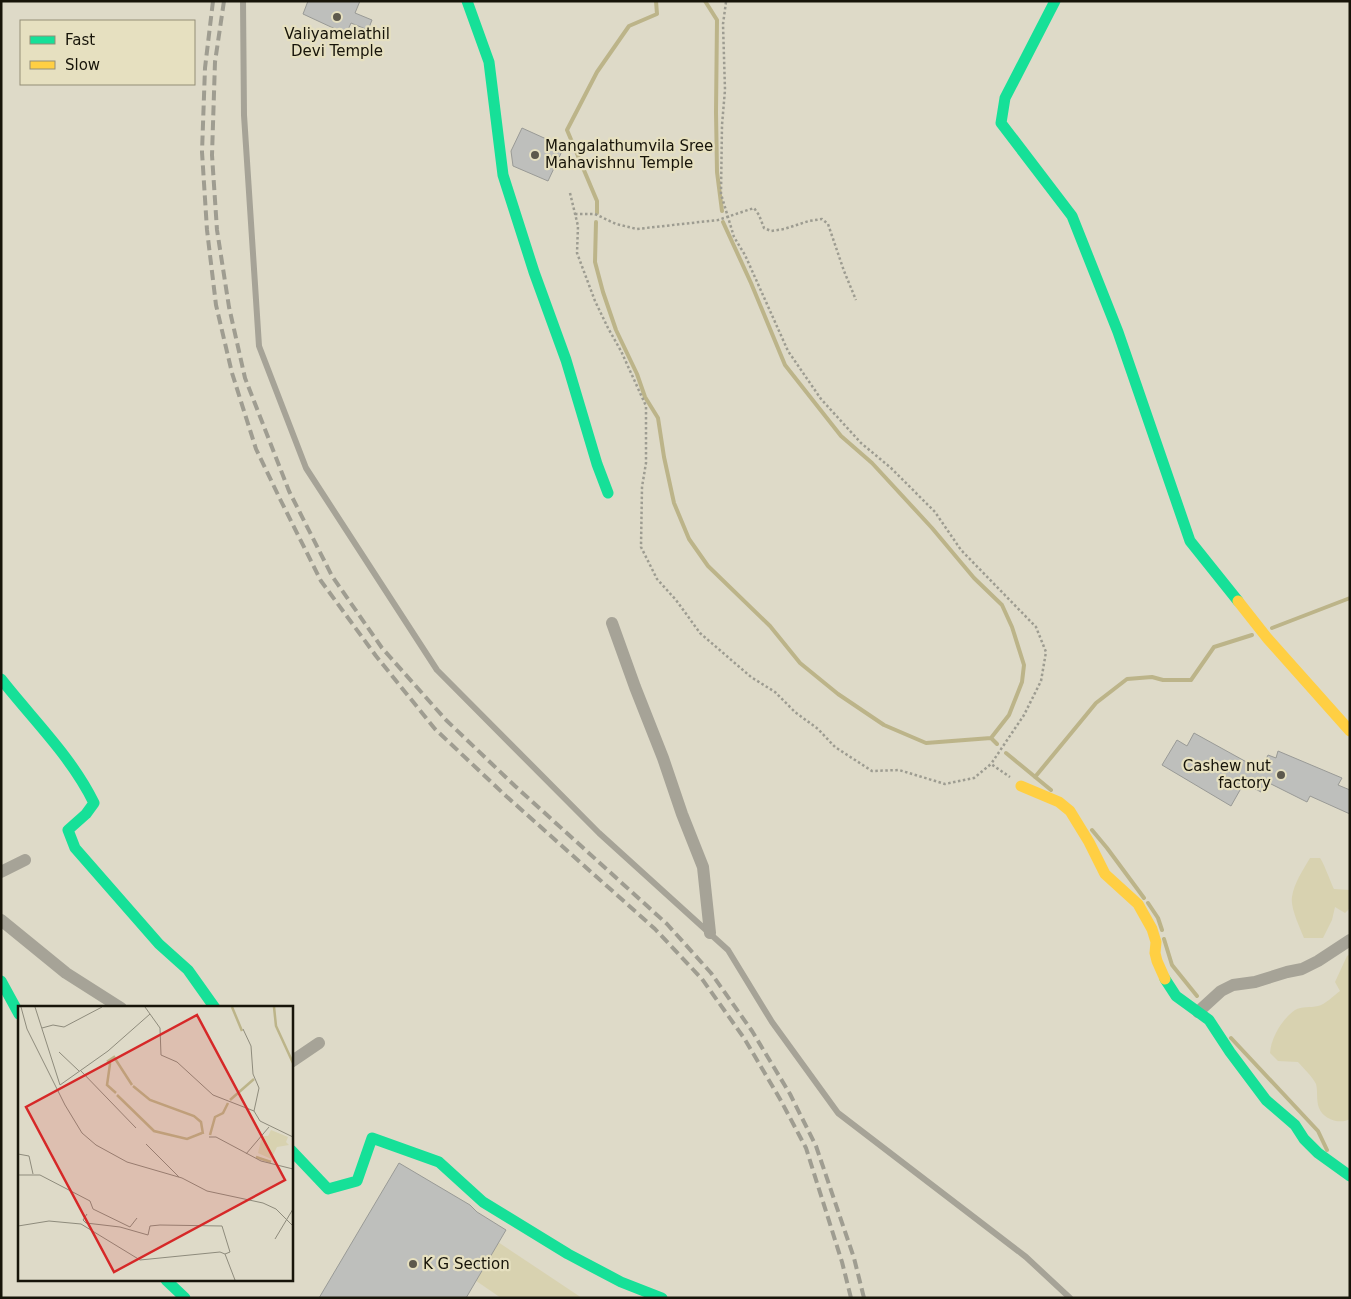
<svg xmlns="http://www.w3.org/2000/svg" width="1351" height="1299" font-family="'DejaVu Sans',sans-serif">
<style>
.green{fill:#d8d2b0}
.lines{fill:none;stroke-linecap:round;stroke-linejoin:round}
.stream{stroke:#bcb489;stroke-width:4}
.building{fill:#bebfbc;stroke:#999a96}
.path{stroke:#9d9c91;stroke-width:2.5;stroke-dasharray:2.5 2.5;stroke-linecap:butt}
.lane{stroke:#a6a397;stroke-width:6}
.street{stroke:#a6a397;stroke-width:12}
.fast{stroke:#16e098;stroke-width:11}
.slow{stroke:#ffcf43;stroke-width:11}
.rail{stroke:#9f9d91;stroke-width:4;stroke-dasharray:10 5;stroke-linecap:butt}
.poi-dot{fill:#5d594c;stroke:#e6e0c0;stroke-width:2}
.labels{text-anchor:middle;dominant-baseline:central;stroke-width:4.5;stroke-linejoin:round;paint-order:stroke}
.poi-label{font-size:15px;fill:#171409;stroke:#e6e0c0;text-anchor:start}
.inset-river{fill:none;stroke:#bcb489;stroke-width:2.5}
.inset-road{fill:none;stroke:#8e8b7c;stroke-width:1}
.view{fill:#d62828;fill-opacity:0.15;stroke:#d62828;stroke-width:2.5}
.inset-edge{fill:none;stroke:#171409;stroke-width:2.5}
</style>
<rect width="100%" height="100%" fill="#dedac8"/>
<!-- green -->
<path class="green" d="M1310,858H1320C1323,861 1331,883 1334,889L1350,890V908L1345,913L1335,907L1332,920L1323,938H1304C1300,928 1290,907 1292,897C1294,883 1303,870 1310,858Z
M1350,954V1119C1340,1125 1323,1119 1319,1108C1316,1100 1318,1091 1316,1084C1312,1076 1303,1068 1298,1062L1278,1061L1270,1053C1271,1038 1282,1019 1295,1010C1302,1006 1310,1008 1318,1006C1325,1005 1334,995 1340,991L1335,982L1347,956Z
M495,1240L582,1298H501L472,1278Z"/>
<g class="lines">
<!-- stream -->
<path class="stream" d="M705,1L717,20L716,112L717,172L722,211
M597,213V201L567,130L597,72L629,26L657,14L656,1
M596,222L595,262L603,292L616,330L637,374L645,397L658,418L664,457L674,503L689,539L708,566L770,626L800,663L838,694L884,725L926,743L991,738
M723,222L751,283L785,365L841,436L872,463L932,528L974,578L1002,605L1012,627L1024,665L1022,682L1009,715L991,738L997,744
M1272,628L1350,598
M1006,753L1051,790
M1035,777L1096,703L1127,679L1152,677L1163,680H1191L1214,647L1252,635
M1092,830L1107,848L1144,898
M1148,903L1158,918L1162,930
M1164,939L1172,965L1197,996
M1231,1038L1318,1131L1327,1150"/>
</g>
<!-- building -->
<path class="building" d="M308,1H360L355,13L372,20L368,30L351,23L346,34L303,14Z
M522,128L564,147L548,181L513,166L511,151Z
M1194,733L1261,770L1268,755L1276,758L1278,751L1342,778L1338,785L1350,790V814L1310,796L1307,802L1267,782L1261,792L1244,783L1231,806L1162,765L1177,740L1187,746Z
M399,1163L470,1205L477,1212L506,1230L466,1298H319Z"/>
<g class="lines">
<!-- path -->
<path class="path" d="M726,2L723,24L725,90L722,125L721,194L734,237L745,255L788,351L821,399L861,443L891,468L935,512L961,550L1036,627L1046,652L1041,681L1024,715L991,764
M570,193L578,226L577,253L595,301L608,328L621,351L646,406V463L642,487L641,547L657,579L676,600L700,633L751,677L775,692L795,712L818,729L835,747L872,771L899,770L945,784L974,778L991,764L1010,777
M575,214H595L616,224L637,229L718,220L754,208L759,215L764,228L771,231L784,229L809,221L822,219L828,224L844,271L856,300"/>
<!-- lane -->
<path class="lane" d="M243,1L244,115L259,346L306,468L437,670L599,833L728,950L772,1022L838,1113L1026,1257L1070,1298"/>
<!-- street -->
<path class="street" d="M612,623L635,687L663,758L682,814L703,867L710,933
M1,872L25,860
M1,920L66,973L121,1008
M1198,1012L1221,991L1233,985L1255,982L1287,972L1302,969L1318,961L1350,940
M291,1062L319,1043"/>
<!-- fast -->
<path class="fast" d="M467,1L489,62L503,175L534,272L566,360L597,464L608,493
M1055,1L1005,98L1001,123L1072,216L1118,332L1190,541L1238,601
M1,679C33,720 71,756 94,803L86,814L68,830L75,848L159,944L188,970L215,1008
M1165,979L1176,996L1209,1020L1230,1052L1266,1100L1295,1125L1304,1139L1318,1153L1350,1176
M1,981L19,1014
M291,1150L328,1189L357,1181L372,1138L439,1162L483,1202L568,1254L621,1282L662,1298
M166,1280L185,1298"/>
<!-- slow -->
<path class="slow" d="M1238,601L1268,639L1350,731
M1021,786L1059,802L1070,811L1089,842L1105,874L1138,904L1152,929L1156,942L1155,953L1157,961L1165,979"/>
<!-- rail -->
<path class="rail" d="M213,1L205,68L202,152L207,230L216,305L232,373L256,449L281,501L321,581L376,656L435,729L506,796L655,929L702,979L744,1038L780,1099L806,1148L842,1262L851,1298
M224,1L215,62L212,155L217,230L229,307L245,378L289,491L332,576L382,648L446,720L515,786L667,924L711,973L752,1031L790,1094L816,1146L854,1258L864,1298"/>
</g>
<!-- markers -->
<g class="poi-dot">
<circle cx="337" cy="17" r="5"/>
<circle cx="535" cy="155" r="5"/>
<circle cx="1281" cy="775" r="5"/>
<circle cx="413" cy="1264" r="5"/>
</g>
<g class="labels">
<!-- poi labels -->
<g class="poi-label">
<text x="337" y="34" text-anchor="middle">Valiyamelathil<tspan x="337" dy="17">Devi Temple</tspan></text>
<text x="545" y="146">Mangalathumvila Sree<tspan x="545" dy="17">Mahavishnu Temple</tspan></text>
<text x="1271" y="766" text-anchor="end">Cashew nut<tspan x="1271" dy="17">factory</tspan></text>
<text x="423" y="1264">K G Section</text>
</g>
</g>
<!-- overview -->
<g transform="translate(18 1006)">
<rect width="275" height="275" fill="#dedac8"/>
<path d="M253,124L270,131L268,136L271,139L259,141L253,153L240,147L244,130H250Z" fill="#d8d2b0"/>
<path class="inset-river" d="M214,1L224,25M256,1L258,20L275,57M115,80L132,94L176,110L183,116L185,128M98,87L89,79L92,58L90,55L96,51L114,79M99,89L136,125L169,133L184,127M212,94L236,73M192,129L197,111L205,107L210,97M238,151L253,156"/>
<path class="inset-road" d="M3,1L9,23L47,99L64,127L78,139L109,156L164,172L189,185L245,197L258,203L275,220M17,1L42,79L90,45L132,8M127,1L142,22L143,49L159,56L195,89L236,105L242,115L275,131M24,22L35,19L46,21L84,1M225,23L233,40L235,68L241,82L236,105M41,46L61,65M62,64L118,122M191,131H198L243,155L275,163M128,138L161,171M0,148L11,150L15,168M228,148L251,121M0,169H22L72,195L75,203L112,221L119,212M69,208L65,214L68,217L102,221L130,229L132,220L142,219L204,220L212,246L207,248M0,220L31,215L63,218L122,254L202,246L207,248L217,274M257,233L275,203"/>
<path class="view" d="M179,9L267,174L96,266L8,101Z"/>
<rect width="275" height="275" class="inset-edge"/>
</g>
<!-- border -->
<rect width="1351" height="1299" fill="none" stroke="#171409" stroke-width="5"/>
<!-- legend -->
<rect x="20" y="20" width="175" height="65" fill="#e6e0c0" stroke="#938e77"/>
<rect x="30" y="36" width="25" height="8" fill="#16e098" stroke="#938e77"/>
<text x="65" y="45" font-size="15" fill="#171409">Fast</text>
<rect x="30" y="61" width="25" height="8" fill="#ffcf43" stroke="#938e77"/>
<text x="65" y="70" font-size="15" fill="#171409">Slow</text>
</svg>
